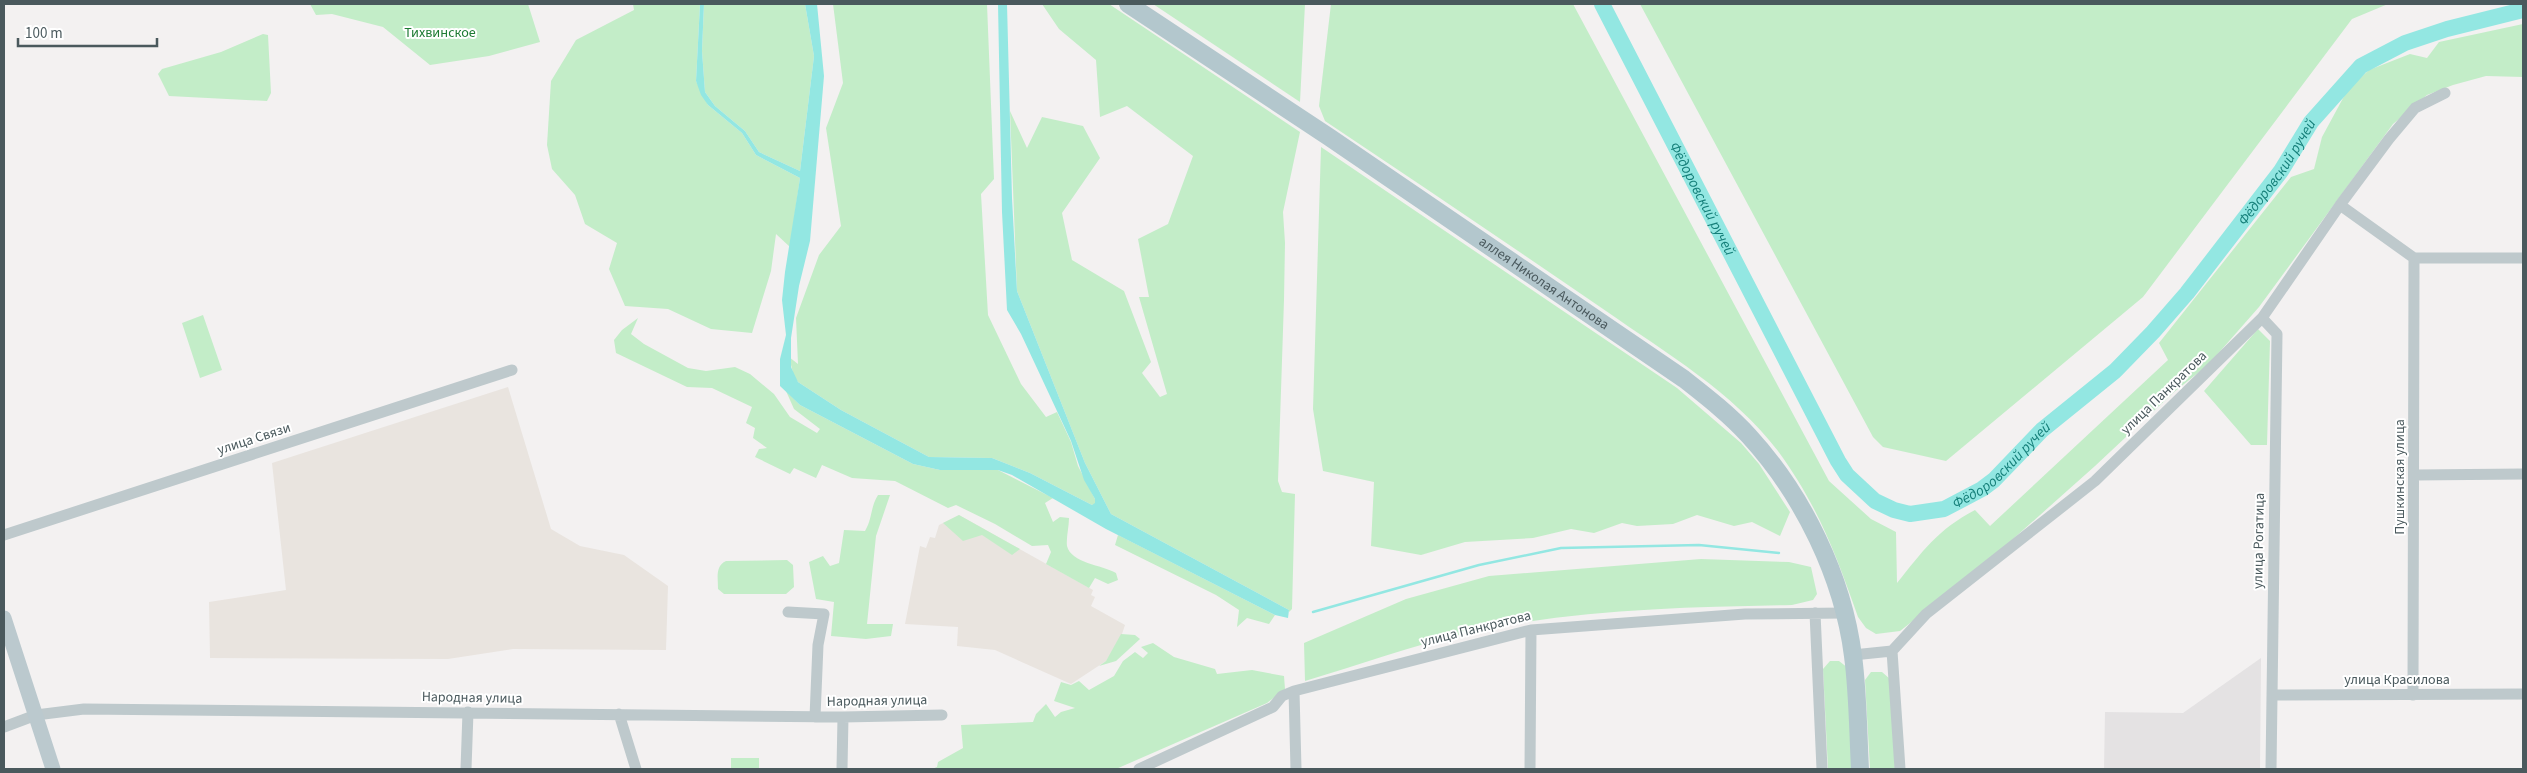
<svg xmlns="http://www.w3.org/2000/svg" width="2527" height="773" font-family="'Source Sans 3',sans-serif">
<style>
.commercial{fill:#e9e4df}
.education{fill:#e4e2e3}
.green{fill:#c3edc8}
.water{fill:#93e7e2}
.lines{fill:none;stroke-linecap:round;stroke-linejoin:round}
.stream{stroke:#93e7e2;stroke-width:2.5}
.river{stroke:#93e7e2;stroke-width:16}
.street{stroke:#bec9cc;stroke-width:11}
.secondary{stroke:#bbc9ce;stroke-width:15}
.primary{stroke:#b3c7cd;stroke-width:18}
.labels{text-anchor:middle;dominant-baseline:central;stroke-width:4;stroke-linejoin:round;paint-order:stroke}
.park-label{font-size:14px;fill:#1e7b33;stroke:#fff}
.street-label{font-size:14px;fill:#4a595d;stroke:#fff}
.water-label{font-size:15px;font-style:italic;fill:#157f79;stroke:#fff}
</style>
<rect width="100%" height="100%" fill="#f3f1f1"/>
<!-- commercial -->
<path class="commercial" d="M508,387L551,529L580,546L624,555L668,586L666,650L513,649L448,659L210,658L209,602L286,590L272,463Z
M959,515L1093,590L1091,595L1095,597L1091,606L1125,625L1120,640L1106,661L1071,684L995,650L957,646L958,627L905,624L920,546L926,548L930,537L935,538L939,525Z"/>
<!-- education -->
<path class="education" d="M2261,658L2260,769H2104L2105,712L2183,713Z"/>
<!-- green -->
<path class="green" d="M310,4H528L540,42L489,56L430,65L383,27L332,14L316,15Z
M633,4H700L696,81L708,105L742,133L756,155L800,178L790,247L776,234L771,271L752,333L711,329L668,309L625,306L609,269L617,243L585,224L575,195L552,169L547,145L551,81L576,40L634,10Z
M704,4H805L814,56L800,171L759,152L745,131L715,106L705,92L702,51Z
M833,4H987L994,179L981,194L988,315L1021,384L1046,417L1057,412L1071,442L1078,466L1095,499V504L1092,505L1030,473L992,458L929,457L841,410L798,382L794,377L789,357L798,364L796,318L819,255L841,226L826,128L843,83Z
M1042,4H1109L1300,132L1283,212L1285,243L1284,300L1278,481L1282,492L1295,494L1292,609L1289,612V610L1111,514L1085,463L1017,291L1010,111L1027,148L1042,117L1083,126L1100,158L1062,213L1072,260L1124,291L1151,362L1142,373L1160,397L1167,394L1139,297H1149L1138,239L1168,224L1193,156L1127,106L1100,117L1096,60L1059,29Z
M1153,4H1305L1300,102Z
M1331,4H1573L1829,481L1871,519L1896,532L1897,583C1923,551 1937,530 1975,510L1990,526L2168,360L2159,343L2291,177L2314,169L2322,137L2348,89L2369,70L2410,54L2427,58L2439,42L2523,24V77L2486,76L2453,85L2427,95L2393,124L2259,307L2208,365L2174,392L2095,466L1985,564L1900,631L1876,634L1866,628L1858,617C1836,554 1818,506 1778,451C1733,392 1666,353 1606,311C1513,247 1419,184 1325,121L1319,106Z
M1640,4H2388L2352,19L2143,297L1946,461L1883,447L1873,437Z
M263,34L268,35L271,93L267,101L169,96L158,74L162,69L221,52Z
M1321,147L1677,388L1741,443L1759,464L1790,512L1780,536L1752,522L1734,526L1697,515L1673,524L1637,526L1622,523L1594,533L1571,529L1533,538L1465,542L1421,555L1371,546L1374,482L1323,471L1313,409Z
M203,315L222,370L200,378L182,323Z
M638,318L631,334L644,344L688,368L706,371L735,367L750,374L774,394L790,417L817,433L820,429L794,409L786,391L800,405L913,464L940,470H998L1053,498L1045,503L1053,522L1060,517L1069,518C1069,527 1066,538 1067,546C1071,563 1102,565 1116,573L1118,580L1108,584L1095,578L1089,588L1046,564L1051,552L1048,545L1032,546L995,524L956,505L948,508L895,481L852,478L822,465L816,478L794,468L790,474L755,457L759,449L767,448L753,438L755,428L746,423L752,407L712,388L687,387L616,353L614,340L622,330Z
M2258,329L2270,341L2267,445H2251L2204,391Z
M878,495H890L876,536L867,624H893L891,636L866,639L831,636L834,602L816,599L809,562L823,556L830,566L839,563L844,530L865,531C873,517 870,508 878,495Z
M959,515L1020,549L1012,555L982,535L963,541L943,523Z
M1118,535L1275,615L1269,624L1247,618L1237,627L1239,610L1216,595L1115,545Z
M1701,559L1789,562L1811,567L1817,594L1813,600L1792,605C1685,607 1574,609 1468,633C1413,645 1359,665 1305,681L1304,643L1406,599L1489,576Z
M787,560L793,565L794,587L786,594H724L718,589C718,578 715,566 726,561Z
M1121,634L1135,635L1140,639L1116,661L1099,666L1106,661Z
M1153,643L1174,657L1215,669L1217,674L1252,670L1284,676L1285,689L1267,703L1116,769H932L937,767L938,762L963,748L961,725L1033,722L1036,714L1046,704L1055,717L1061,712L1075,708L1054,701L1061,682L1071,685L1079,681L1089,690L1114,676L1123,661L1135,652L1143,658L1148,653L1141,647Z
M1830,661H1839L1848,668L1852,769H1828L1823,669Z
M1871,672H1882L1890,679L1895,769H1870L1865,680Z
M731,758H759V769H731Z"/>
<!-- water -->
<path class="water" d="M700,4H704L702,51L705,92L715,106L745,131L759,152L800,171L814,56L805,4H817L824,76L810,241L799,286L791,338V367L798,382L841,410L929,457L992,458L1030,473L1092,505L1095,503V499L1084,480L1071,441L1021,334L1007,310L1002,212L998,4H1007L1012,198L1017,291L1085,463L1111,514L1289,610L1288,618L1275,615L1106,529L1012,475L998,470H940L913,464L800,405L780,386V359L786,335L782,300L785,272L800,178L756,155L742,133L708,105L701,95L696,81Z"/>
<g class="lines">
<!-- stream -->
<path class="stream" d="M1313,612L1479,565L1561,548L1699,545L1779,553"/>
<!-- river -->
<path class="river" id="s1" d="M1602,4L1838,461L1847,475L1875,501L1894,510L1910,514L1944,509L1982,489L1994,480L2042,430L2115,371L2153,332L2187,293L2281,171L2311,122L2361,66L2405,43L2447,29L2523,10"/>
<!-- street -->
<path class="street" d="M2340,205L2414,258H2523
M2262,318L2277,334L2271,769
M2415,475L2523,474
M4,535L512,370
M788,612L824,614L818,645L815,717
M1815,613L1822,769
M1892,651L1900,769
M1853,655L1892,651L1926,614L2095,481L2262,318L2340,205L2389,139L2415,108L2445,93
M1294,691L1296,769
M2272,695L2523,694
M2413,695L2414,258
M619,714L636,769
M4,727L36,715L84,709L843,717L942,715
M466,769L468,712
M842,769L843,717
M1139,769L1273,707L1282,696L1294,691L1531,630L1745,614L1844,613
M1530,769L1531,630"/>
<!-- secondary -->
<path class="secondary" d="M4,618L53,769"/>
<!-- primary -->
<path class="primary" id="s2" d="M1128,4L1329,137L1684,379C1707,397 1730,415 1749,436C1803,495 1843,577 1853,656C1858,693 1858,732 1860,769"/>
</g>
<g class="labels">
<!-- park labels -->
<g class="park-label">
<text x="440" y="33">Тихвинское</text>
</g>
<!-- street labels -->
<g class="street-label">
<text stroke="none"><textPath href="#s2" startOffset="501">аллея Николая Антонова</textPath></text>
<text transform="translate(2164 393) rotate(-44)">улица Панкратова</text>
<text transform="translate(254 439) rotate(-18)">улица Связи</text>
<text transform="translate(2400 477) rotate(-90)">Пушкинская улица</text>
<text transform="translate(2259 541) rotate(-89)">улица Рогатица</text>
<text transform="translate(1476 629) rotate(-14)">улица Панкратова</text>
<text x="2397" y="680">улица Красилова</text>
<text transform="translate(472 698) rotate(1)">Народная улица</text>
<text transform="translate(877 701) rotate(-1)">Народная улица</text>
</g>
<!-- water labels -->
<g class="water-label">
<text stroke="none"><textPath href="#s1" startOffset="1119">Фёдоровский ручей</textPath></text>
<text stroke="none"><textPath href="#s1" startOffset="219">Фёдоровский ручей</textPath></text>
<text stroke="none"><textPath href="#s1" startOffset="714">Фёдоровский ручей</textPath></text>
</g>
</g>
<!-- border -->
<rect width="2527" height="773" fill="none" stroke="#4a595d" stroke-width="10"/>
<!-- scale -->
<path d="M18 38v8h139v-8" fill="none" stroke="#4a595d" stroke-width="2.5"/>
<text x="25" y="38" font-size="15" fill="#4a595d" stroke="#ffffff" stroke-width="4" paint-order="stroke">100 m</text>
</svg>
